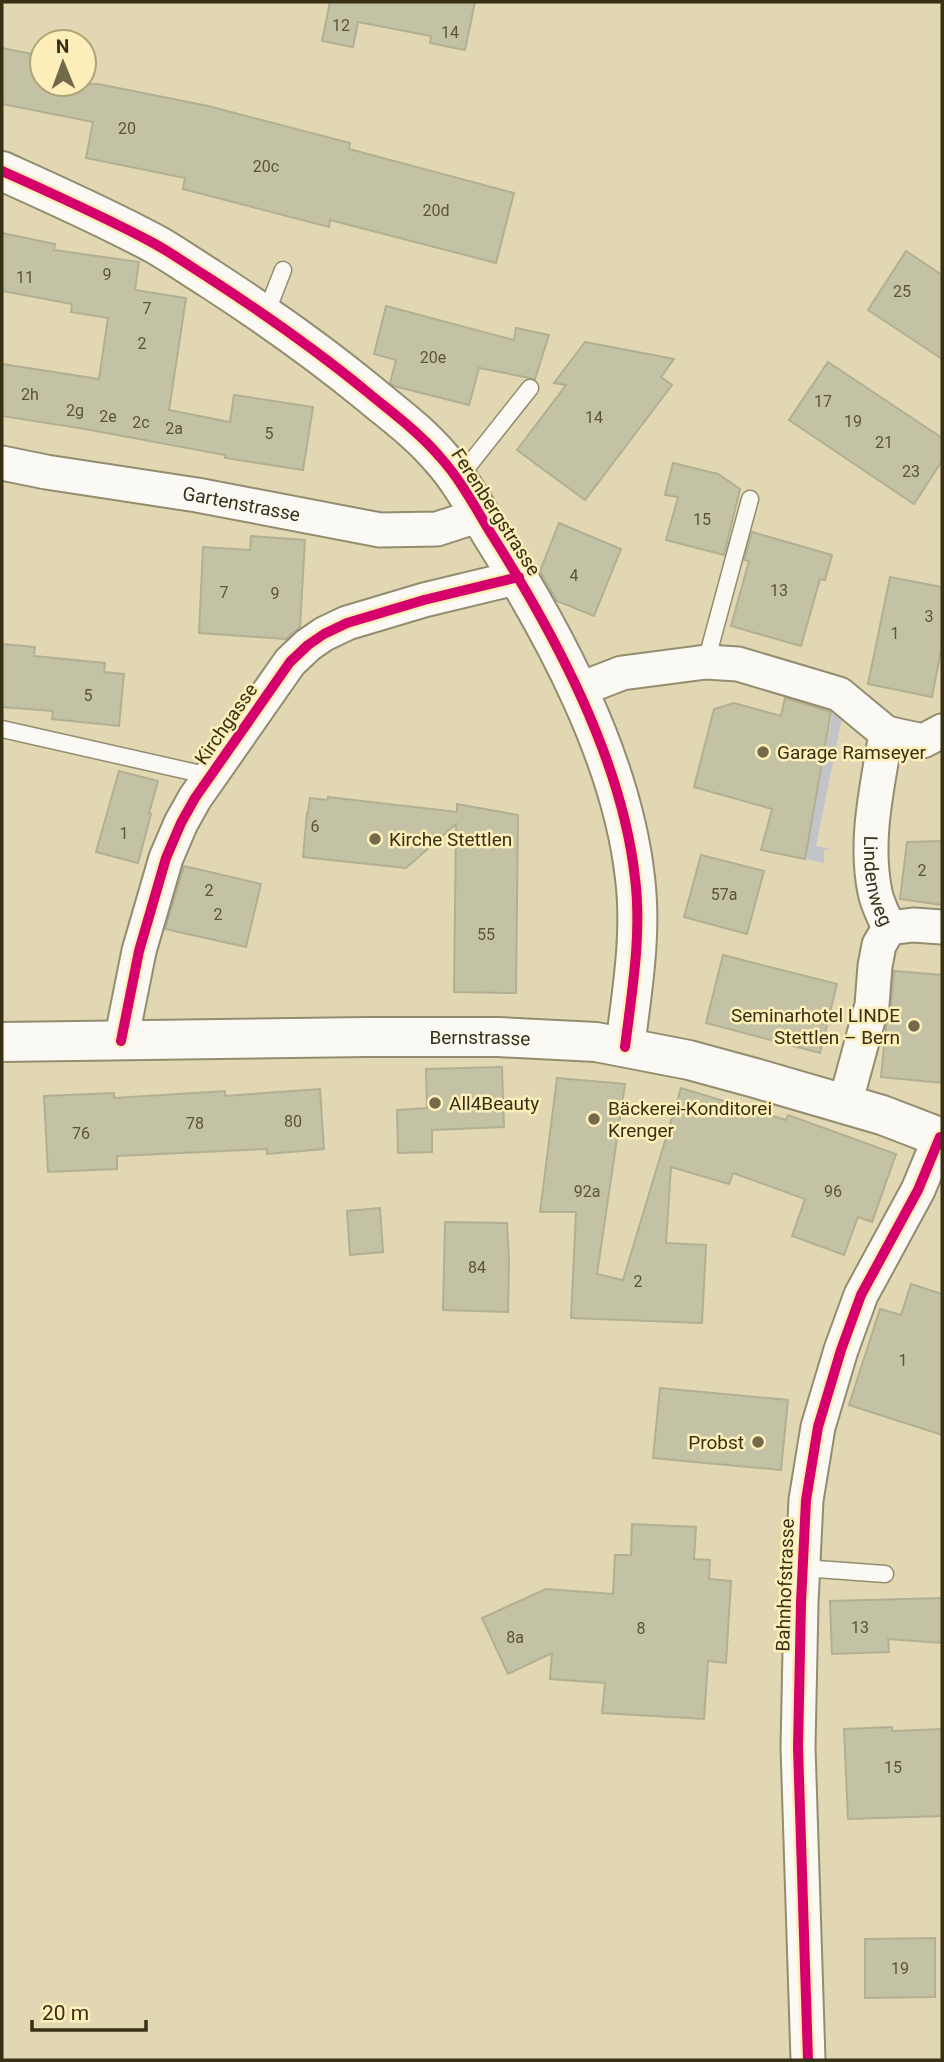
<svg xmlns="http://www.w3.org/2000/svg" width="944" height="2062" font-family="Roboto,sans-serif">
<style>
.green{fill:#c3c4ca}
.building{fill:#c4c2a4;stroke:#b2af92;stroke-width:2}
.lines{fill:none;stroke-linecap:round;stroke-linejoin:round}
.lane-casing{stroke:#938c6f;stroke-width:19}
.street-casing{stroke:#938c6f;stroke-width:37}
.secondary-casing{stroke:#938c6f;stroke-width:42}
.lane{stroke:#faf9f4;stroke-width:16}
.street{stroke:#faf9f4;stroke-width:33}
.secondary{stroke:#faf9f4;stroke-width:38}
.cycleway-casing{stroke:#feefba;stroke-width:15}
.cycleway{stroke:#d6006c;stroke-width:10}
.poi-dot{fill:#736a4c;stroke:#feefba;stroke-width:2.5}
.labels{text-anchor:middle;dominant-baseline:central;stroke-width:5;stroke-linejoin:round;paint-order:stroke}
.number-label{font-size:16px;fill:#5b5439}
.street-label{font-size:19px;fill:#383015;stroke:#feefba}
.poi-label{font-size:19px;fill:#383015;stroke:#feefba;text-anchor:start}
</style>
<rect width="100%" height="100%" fill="#e1d7b3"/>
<!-- green -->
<path class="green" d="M834,705L843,713L816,846L831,849L824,850V863L805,859Z"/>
<!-- building -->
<path class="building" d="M330,2H475L465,50L430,43L431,36L358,22L353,47L322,41Z
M2,48L42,56V84H98L208,106L350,143L349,149L514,193L496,263L330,220L329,227L183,189L185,178L86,158L93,122L2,104Z
M2,233L55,244L54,250L139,262L135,290L186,298L169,410L230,422L234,395L313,407L303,470L225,458V455L85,429L2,416V364L99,379L108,318L71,312L72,304L2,291Z
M906,251L942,275V359L868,310Z
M386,306L514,340L516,328L549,335L535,379L479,368L469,405L394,386L390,383L396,360L374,354Z
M585,342L674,359L661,377L672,385L585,500L517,450L566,385L554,383Z
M828,362L942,438V461L914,504L789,420Z
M673,463L718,474L740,489L724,555L666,540L678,497L665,495Z
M559,523L621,549L594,616L557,601L540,571Z
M752,532L832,555L825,580L820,579L801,646L731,626L749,561L744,560Z
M251,536L305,540L300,627L286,639L199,633L203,547L250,550Z
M890,577L942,587V645L932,697L868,684Z
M2,644L35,647L34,656L105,663L104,672L124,674L119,726L52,719L53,711L2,707Z
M785,698L831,712L805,859L761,850L772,809L694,787L714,709L734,703L781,716Z
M119,771L158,781L149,813L151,814L138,863L96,852Z
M328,797L457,812V804L518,815L516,993L454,992L456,824L406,868L303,857L307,813H308L310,798L328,800Z
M942,841V905L900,899L907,842Z
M701,855L764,871L747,934L684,917Z
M184,866L261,884L246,947L165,929Z
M723,955L837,984L820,1053L706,1023Z
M894,971L942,975V1083L881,1077L886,1026L891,1007Z
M502,1067L504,1127L432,1130V1152L398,1153L397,1110L427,1108L426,1069Z
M557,1078L625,1084L597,1274L623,1280L681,1088L786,1120L788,1115L896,1154L872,1222L858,1217L844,1255L792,1236L805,1199L733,1173L729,1184L671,1167L666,1243L706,1245L702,1323L571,1318L576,1212H540Z
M320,1089L324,1149L267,1154V1149L117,1156V1169L48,1172L44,1096L114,1093V1098L225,1091V1096Z
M380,1208L383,1252L350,1255L347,1211Z
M445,1222L507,1223L509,1260L508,1312L443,1310Z
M911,1284L942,1294V1435L849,1405L880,1309L901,1315Z
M660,1388L788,1400L781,1470L653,1458Z
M632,1524L696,1527L694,1559L710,1560L709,1579L731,1581L726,1663L708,1661L704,1719L602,1713L605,1683L550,1679L552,1653L508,1674L482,1618L546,1589L613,1594L615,1555H631Z
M942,1598V1643L888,1639L889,1652L832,1654L830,1601Z
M892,1727V1731L942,1729V1816L848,1819L844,1729Z
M935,1938V1997L865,1998V1939Z"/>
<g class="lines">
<defs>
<path id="lane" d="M265,316L283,270
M457,480L530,388
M706,662L750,499
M2,729L210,776
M803,1568L885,1574"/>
<g id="street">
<path id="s1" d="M2,463L46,472L197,495L380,530L437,529L480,515"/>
<path id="s2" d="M578,690L622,673L706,662L738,664L839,694L886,733C878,785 864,839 875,892C877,904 884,916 889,928"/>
<path d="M886,733L923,741L942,731"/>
<path d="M889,928L913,925L942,927"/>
<path d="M121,1041L139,951L166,858L181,823L195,798L290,662L308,645L324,634L347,623L424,600L519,577"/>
<path d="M845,1104L872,1005L875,966L879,945L889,928"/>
<path d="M808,2060L798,1747L801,1603L806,1500L818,1427L841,1350L861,1295L918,1190L940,1137"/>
</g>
<g id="secondary">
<path d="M2,171C53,194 105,217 155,244C173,254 191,267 209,278C263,313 316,350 366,391C391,412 419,432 440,457C461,480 476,509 492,535C555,635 622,759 635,878C642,934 632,991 625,1047"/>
<path id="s3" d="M2,1042L367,1037H498L596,1042L689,1060L755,1078L882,1115L942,1138"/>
</g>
</defs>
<!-- lane casing -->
<use href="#lane" class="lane-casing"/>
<!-- street casing -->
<use href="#street" class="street-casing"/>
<!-- secondary casing -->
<use href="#secondary" class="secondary-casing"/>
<!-- lane -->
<use href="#lane" class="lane"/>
<!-- street -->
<use href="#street" class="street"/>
<!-- secondary -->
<use href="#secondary" class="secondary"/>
<defs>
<path id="cycleway" d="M2,171C53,194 105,217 155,244C173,254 191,267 209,278C263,313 316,350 366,391C391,412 419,432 440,457C461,480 476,509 492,535C555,635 622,759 635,878C642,934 632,991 625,1047
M121,1041L139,951L166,858L181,823L195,798L290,662L308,645L324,634L347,623L424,600L519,577
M808,2060L798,1747L801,1603L806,1500L818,1427L841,1350L861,1295L918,1190L940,1137"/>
</defs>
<!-- cycleway casing -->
<use href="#cycleway" class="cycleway-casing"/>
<!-- cycleway -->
<use href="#cycleway" class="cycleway"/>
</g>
<!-- markers -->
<g class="poi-dot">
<circle cx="763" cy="752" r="7"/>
<circle cx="375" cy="839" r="7"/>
<circle cx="914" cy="1026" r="7"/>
<circle cx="435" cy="1103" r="7"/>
<circle cx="594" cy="1119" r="7"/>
<circle cx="758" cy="1442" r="7"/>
</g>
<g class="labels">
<!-- number labels -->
<g class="number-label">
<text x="341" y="25">12</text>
<text x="450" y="32">14</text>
<text x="127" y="128">20</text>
<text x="266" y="166">20c</text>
<text x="436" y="210">20d</text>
<text x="107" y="274">9</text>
<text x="25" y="277">11</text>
<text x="902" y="291">25</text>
<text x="147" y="308">7</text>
<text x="142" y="343">2</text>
<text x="433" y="357">20e</text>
<text x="30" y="394">2h</text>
<text x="823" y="401">17</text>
<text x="75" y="410">2g</text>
<text x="108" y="416">2e</text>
<text x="594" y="417">14</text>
<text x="853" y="421">19</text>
<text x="141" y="422">2c</text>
<text x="174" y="428">2a</text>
<text x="269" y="433">5</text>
<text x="884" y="442">21</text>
<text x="911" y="471">23</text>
<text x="702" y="519">15</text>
<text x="574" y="575">4</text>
<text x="779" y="590">13</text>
<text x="224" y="592">7</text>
<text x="275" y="593">9</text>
<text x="929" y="616">3</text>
<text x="895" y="633">1</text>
<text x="88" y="695">5</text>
<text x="315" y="826">6</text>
<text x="124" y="833">1</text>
<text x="922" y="870">2</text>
<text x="209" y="890">2</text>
<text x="724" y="894">57a</text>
<text x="218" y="914">2</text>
<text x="486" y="934">55</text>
<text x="293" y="1121">80</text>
<text x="195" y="1123">78</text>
<text x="81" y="1133">76</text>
<text x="587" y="1191">92a</text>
<text x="833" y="1191">96</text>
<text x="477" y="1267">84</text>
<text x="638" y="1281">2</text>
<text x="903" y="1360">1</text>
<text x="860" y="1627">13</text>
<text x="641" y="1628">8</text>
<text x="515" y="1637">8a</text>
<text x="893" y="1767">15</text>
<text x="900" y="1968">19</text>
</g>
<!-- street labels -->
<g class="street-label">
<text stroke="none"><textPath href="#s1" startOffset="243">Gartenstrasse</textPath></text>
<text transform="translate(496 512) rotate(57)">Ferenbergstrasse</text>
<text transform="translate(226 724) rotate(-55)">Kirchgasse</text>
<text stroke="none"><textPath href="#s2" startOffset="480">Lindenweg</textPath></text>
<text stroke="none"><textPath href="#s3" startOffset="478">Bernstrasse</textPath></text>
<text transform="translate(785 1585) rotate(-88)">Bahnhofstrasse</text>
</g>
<!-- poi labels -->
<g class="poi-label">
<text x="777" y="752">Garage Ramseyer</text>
<text x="389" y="839">Kirche Stettlen</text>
<text x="900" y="1015" text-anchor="end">Seminarhotel LINDE<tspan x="900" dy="22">Stettlen – Bern</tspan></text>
<text x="449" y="1103">All4Beauty</text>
<text x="608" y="1108">Bäckerei-Konditorei<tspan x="608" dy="22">Krenger</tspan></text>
<text x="744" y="1442" text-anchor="end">Probst</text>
</g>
</g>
<!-- border -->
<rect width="944" height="2062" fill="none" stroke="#383015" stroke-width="7"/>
<!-- north arrow -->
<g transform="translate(63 63) rotate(359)"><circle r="33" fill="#feefba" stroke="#afa378" stroke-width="2"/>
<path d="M0-5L12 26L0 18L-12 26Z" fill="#736a4c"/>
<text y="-10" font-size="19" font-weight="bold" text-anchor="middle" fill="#383015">N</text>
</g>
<!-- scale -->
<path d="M32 2020v10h114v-10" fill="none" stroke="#383015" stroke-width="3.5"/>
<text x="42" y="2020" font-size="21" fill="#383015" stroke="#feefba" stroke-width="5" paint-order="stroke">20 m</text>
</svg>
